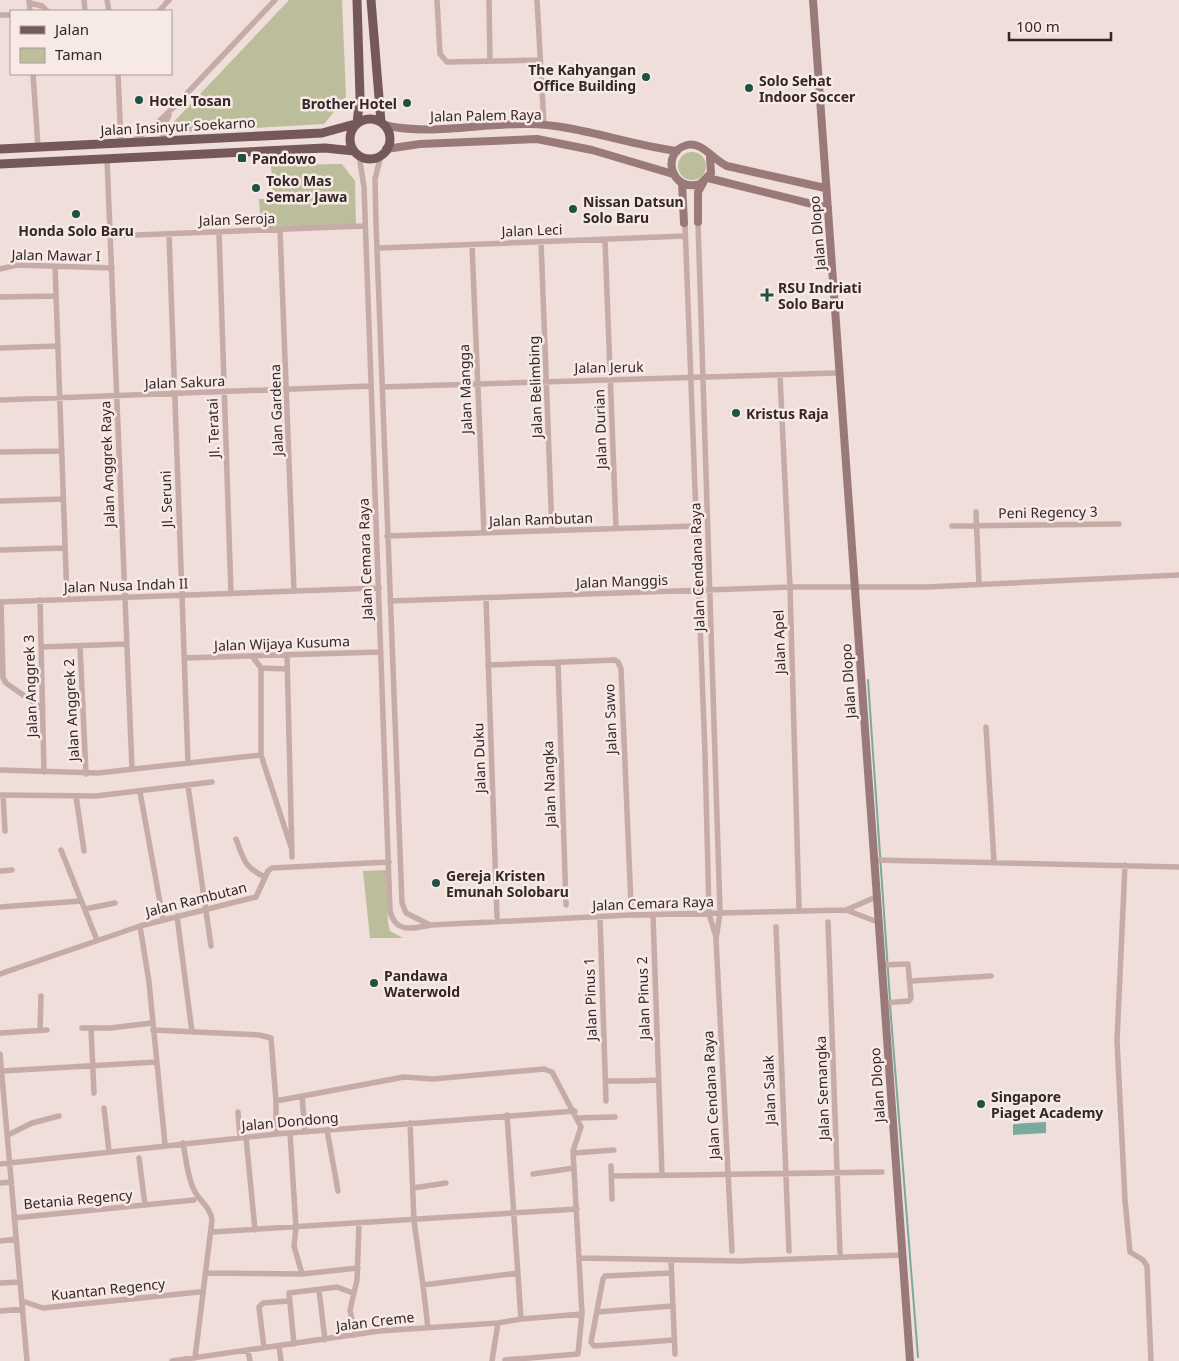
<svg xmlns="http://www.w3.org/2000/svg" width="1179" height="1361" font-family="'Noto Sans',sans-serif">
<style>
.green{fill:#bcbd9b}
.water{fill:#7aaa9d}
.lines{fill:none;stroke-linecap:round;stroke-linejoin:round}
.stream{stroke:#7aaa9d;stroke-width:2}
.street{stroke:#c6aba6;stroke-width:5.5}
.secondary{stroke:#9a7a78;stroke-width:8}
.primary{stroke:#745958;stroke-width:9}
.poi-dot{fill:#1f5245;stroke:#f7e9e5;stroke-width:2}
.labels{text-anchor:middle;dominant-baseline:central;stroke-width:5;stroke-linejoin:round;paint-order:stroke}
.poi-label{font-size:14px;font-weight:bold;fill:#332727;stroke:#f7e9e5;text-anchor:start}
.street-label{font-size:14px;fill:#332727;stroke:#f7e9e5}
</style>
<rect width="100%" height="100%" fill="#efded9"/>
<!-- green -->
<path class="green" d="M289,0H342L346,97L324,124L165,133L166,130Z
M678 166a14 14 0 1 1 28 0a14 14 0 1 1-28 0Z
M342,164L355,181L356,226L261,228L259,199H273L271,165Z
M386,870L388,923L390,931L403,938H370L363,871Z"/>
<!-- water -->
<path class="water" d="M1046,1122V1133L1013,1135V1124Z"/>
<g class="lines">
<!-- stream -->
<path class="stream" d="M868,680L890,1000
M890,1005L918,1357"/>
<!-- street -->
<path class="street" d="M29,0L30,11
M84,0L85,11
M107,0L109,11
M437,0L440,54L447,62L539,60
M489,0L490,61
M537,0L544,125
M30,3L42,6L47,11
M159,11L169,0
M0,15H11
M33,74L38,147
M118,74L121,143
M164,140L162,130L169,115
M133,141L151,129L176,105L275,0
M359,155L364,187L390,911C395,933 413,929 431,925L630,915L846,910L878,922
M381,155L375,179L376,223L402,903L406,913L430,925
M107,159L132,769
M698,223L720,911
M685,224L705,754L709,911
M280,230L294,591
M219,232L231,594
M169,234L188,763
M112,236L363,226
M605,240L616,528
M541,242L552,531
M472,245L484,533
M380,248L685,236
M55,266L67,599
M0,269L17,265L112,268
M0,297L56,296
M0,348L58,346
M780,376L790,587L799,908
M382,387L836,373
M0,400L371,386
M0,452L62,451
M0,501L63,499
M976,512L979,584
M952,526L1119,524
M387,536L696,526
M0,550L65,548
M486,598L497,917
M40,600L44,772
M390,601L790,587H926L1179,575
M0,602L379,588
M1,602L3,678L6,683L43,709
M80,646L86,774
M41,647L126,644
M287,655L292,857
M252,656L261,668L287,669
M184,658L381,652
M558,662L566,905
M488,665L615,660L618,662L621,669L631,905
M986,727L994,862
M261,755V668
M0,770L98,773L261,755L291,847
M188,786L211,946
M140,792L163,919
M0,795L96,796L212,782
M3,795L5,831
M76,796L84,851
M236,839C244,860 244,867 265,877
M61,850L97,940
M874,860L1179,867
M1125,865L1117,1041L1125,1200L1130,1252L1143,1260L1147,1266L1151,1361
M0,871L12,870
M0,907L81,901
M85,909L115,903
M846,910L876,897
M720,913L716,939L732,1251
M709,914L716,937
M653,915L662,1175
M177,916L192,1032
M600,917L606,1101
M828,922L840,1253
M140,926L149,982L165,1144
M776,927L789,1251
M882,965L908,964L911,998L909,1001L884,1003
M0,974L140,926L256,897L268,871L272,868L389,862
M911,981L991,976
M82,1028H110L152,1023
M91,1028L94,1093
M153,1030L259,1035L271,1038L276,1101V1134
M40,1031L41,996
M0,1033L47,1030
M0,1054L27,1361
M2,1071L156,1062
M606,1081H633
M635,1081L658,1080
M302,1096L305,1132
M276,1101L404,1077L433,1079L544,1069L552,1072L581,1127L573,1151L582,1314L578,1354L505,1360
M104,1108L109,1151
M238,1112L240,1138
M507,1115L521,1319
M578,1118L615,1117
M410,1123L414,1221L423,1285L518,1273
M327,1130L338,1191
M290,1133L296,1228L294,1246L302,1274
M8,1135L32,1123L59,1116
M246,1137L255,1230
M183,1143C186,1158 187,1176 194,1190C200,1202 210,1206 212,1220L195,1358
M574,1153L614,1150
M139,1158L145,1205
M0,1164L276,1134L575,1111
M611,1166L612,1199
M533,1174L574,1168
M690,1175L882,1172
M612,1176L687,1175
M0,1183L11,1182
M413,1188L446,1183
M14,1218L194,1200
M212,1232L577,1209
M0,1241L16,1239
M580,1258L740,1261L902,1255
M671,1261L675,1354
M206,1273L302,1274L358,1268
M671,1273L605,1276L603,1279L591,1342L594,1346L674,1340
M0,1283L20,1282
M423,1285L428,1328
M319,1290L325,1340
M22,1301L43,1308L199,1292
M0,1311L23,1309
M597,1312L672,1306
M355,1335L350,1310L357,1280L359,1224
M294,1344L289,1293L337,1287L353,1293
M279,1346L281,1361
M264,1348L259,1307L263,1303L288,1301
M248,1351L250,1361
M172,1361L379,1331L498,1323L521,1319L582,1314
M492,1361L498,1323"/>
<!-- secondary -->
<path class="secondary" d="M813,0L910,1361
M384,125C430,136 480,123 528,124C574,124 629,145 677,151
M386,149L420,144L537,139L592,150L673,174
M710,157L711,173L700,184C671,193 660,152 687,145C702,141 713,160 727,166L825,188
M708,178L828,208
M682,183L684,223
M698,222V192L704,181"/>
<!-- primary -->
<path class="primary" d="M371,0L381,122
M350 139a20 20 0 1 1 40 0a20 20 0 1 1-40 0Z
M357,123L360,97L357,0
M0,149L322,133L355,124
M0,164L325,148L354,151"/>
</g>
<!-- markers -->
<g class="poi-dot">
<circle cx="646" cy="77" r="5"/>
<circle cx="749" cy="88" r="5"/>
<circle cx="139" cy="100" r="5"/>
<circle cx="407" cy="103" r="5"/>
<rect x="237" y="153" width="10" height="10" rx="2.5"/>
<circle cx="256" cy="188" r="5"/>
<circle cx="573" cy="209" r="5"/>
<circle cx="76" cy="214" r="5"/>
<path d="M764.5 287.5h5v5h5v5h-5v5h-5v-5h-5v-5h5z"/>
<circle cx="736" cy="413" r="5"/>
<circle cx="436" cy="883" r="5"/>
<circle cx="374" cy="983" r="5"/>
<circle cx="981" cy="1104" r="5"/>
</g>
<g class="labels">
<!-- poi labels -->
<g class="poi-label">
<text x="636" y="69" text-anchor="end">The Kahyangan<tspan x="636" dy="16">Office Building</tspan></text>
<text x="759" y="80">Solo Sehat<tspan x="759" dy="16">Indoor Soccer</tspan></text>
<text x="149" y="100">Hotel Tosan</text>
<text x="397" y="103" text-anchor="end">Brother Hotel</text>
<text x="252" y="158">Pandowo</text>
<text x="266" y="180">Toko Mas<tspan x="266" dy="16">Semar Jawa</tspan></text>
<text x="583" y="201">Nissan Datsun<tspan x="583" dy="16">Solo Baru</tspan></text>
<text x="76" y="230" text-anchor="middle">Honda Solo Baru</text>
<text x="778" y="287">RSU Indriati<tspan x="778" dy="16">Solo Baru</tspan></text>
<text x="746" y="413">Kristus Raja</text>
<text x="446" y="875">Gereja Kristen<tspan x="446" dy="16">Emunah Solobaru</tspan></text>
<text x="384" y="975">Pandawa<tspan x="384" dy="16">Waterwold</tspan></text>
<text x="991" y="1096">Singapore<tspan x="991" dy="16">Piaget Academy</tspan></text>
</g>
<!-- street labels -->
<g class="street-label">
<text transform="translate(486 115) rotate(-1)">Jalan Palem Raya</text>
<text transform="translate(178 126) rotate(-3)">Jalan Insinyur Soekarno</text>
<text transform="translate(237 219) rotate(-2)">Jalan Seroja</text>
<text transform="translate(532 230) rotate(-2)">Jalan Leci</text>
<text transform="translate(817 233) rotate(-95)">Jalan Dlopo</text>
<text transform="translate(56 255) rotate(1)">Jalan Mawar I</text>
<text transform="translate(609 367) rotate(-1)">Jalan Jeruk</text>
<text transform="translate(185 382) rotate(-2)">Jalan Sakura</text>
<text transform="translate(535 387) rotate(-92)">Jalan Belimbing</text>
<text transform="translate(465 389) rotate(-92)">Jalan Mangga</text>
<text transform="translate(276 410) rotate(-92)">Jalan Gardena</text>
<text transform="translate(213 428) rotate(-92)">Jl. Teratai</text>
<text transform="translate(600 429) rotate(-92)">Jalan Durian</text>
<text transform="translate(107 464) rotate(-92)">Jalan Anggrek Raya</text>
<text transform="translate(166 499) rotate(-92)">Jl. Seruni</text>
<text transform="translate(1048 512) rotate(-1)">Peni Regency 3</text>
<text transform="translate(541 519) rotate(-2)">Jalan Rambutan</text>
<text transform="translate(365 559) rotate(-92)">Jalan Cemara Raya</text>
<text transform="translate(697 567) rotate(-92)">Jalan Cendana Raya</text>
<text transform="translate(622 581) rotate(-2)">Jalan Manggis</text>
<text transform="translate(126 585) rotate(-2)">Jalan Nusa Indah II</text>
<text transform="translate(779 642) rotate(-92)">Jalan Apel</text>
<text transform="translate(282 643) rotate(-2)">Jalan Wijaya Kusuma</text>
<text transform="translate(848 681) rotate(-94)">Jalan Dlopo</text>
<text transform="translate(30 686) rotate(-92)">Jalan Anggrek 3</text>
<text transform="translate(71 710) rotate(-93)">Jalan Anggrek 2</text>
<text transform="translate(610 719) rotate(-92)">Jalan Sawo</text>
<text transform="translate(479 758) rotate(-92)">Jalan Duku</text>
<text transform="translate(549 784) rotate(-92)">Jalan Nangka</text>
<text transform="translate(196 899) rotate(-14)">Jalan Rambutan</text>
<text transform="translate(653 903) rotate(-2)">Jalan Cemara Raya</text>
<text transform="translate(643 998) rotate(-92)">Jalan Pinus 2</text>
<text transform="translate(590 999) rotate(-92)">Jalan Pinus 1</text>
<text transform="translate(877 1085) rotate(-94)">Jalan Dlopo</text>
<text transform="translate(822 1088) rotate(-92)">Jalan Semangka</text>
<text transform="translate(769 1090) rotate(-92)">Jalan Salak</text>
<text transform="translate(711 1095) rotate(-93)">Jalan Cendana Raya</text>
<text transform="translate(290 1121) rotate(-5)">Jalan Dondong</text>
<text transform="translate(78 1199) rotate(-5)">Betania Regency</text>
<text transform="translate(108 1289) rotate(-6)">Kuantan Regency</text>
<text transform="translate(375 1321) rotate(-7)">Jalan Creme</text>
</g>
</g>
<!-- legend -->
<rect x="10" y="10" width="162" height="65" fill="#f7e9e5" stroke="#a99b99"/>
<rect x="20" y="26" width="25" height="8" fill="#745958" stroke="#a99b99"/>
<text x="55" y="35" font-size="15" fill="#332727">Jalan</text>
<rect x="20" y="48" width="25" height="15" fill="#bcbd9b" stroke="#a99b99"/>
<text x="55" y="60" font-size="15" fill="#332727">Taman</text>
<!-- scale -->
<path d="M1009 32v8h102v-8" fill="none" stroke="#332727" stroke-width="2.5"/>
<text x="1016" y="32" font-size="15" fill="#332727" stroke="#f7e9e5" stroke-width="4" paint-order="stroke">100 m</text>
</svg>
